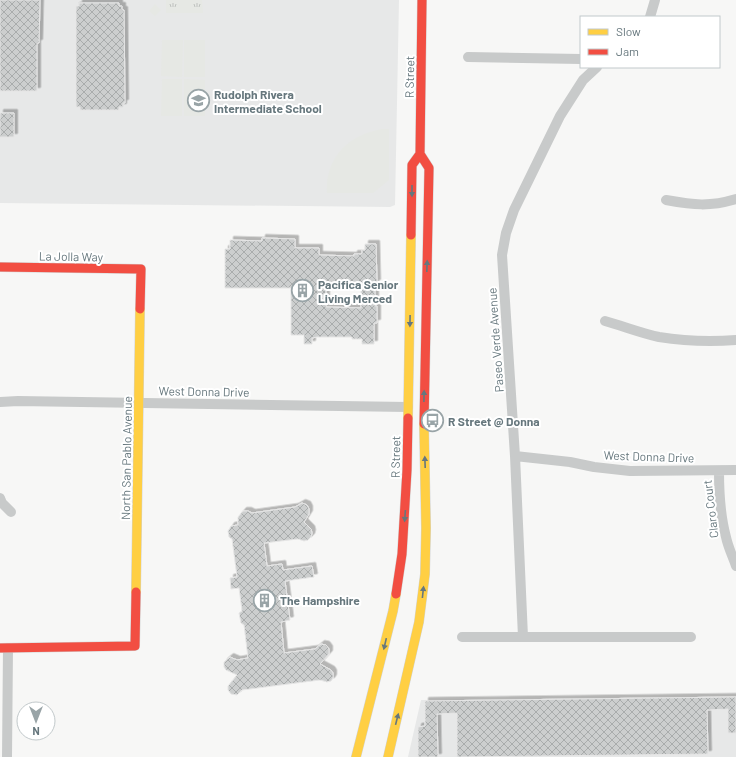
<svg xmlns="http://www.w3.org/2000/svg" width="736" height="757" font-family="Barlow,sans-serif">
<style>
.built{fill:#e7e8e8}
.grass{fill:url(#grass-tufts)}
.garden{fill:#e6e8e4}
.building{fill:url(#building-cross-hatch);stroke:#e6e6e6;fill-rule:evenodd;filter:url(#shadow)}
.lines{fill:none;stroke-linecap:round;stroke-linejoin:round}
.slow-casing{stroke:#d2d3d3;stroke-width:10}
.jam-casing{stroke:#d2d3d3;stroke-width:10}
.street{stroke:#c8caca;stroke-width:10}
.slow{stroke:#ffcf43;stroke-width:9}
.jam{stroke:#f24e42;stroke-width:9}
.oneway{fill:#66777d}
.labels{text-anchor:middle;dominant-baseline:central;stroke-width:4;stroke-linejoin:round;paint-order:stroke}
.street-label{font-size:12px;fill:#66777d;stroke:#fff}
.poi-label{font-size:12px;font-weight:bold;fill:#66777d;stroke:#fff;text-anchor:start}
</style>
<defs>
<pattern id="grass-tufts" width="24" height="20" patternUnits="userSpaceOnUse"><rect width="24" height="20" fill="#e6e8e4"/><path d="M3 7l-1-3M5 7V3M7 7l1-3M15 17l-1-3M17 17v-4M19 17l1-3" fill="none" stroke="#bec1be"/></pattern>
<pattern id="building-cross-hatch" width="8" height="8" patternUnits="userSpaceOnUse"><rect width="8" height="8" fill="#cccece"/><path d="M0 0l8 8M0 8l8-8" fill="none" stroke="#a9acac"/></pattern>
<filter id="shadow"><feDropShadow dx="3.5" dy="-3.5" stdDeviation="0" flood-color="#0004"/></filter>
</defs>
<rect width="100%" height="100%" fill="#f7f7f6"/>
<!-- built -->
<path class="built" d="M0,0H399L395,205L390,207L0,203Z
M736,697V757H408L421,700Z"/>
<!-- grass -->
<path class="grass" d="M166,0H202L203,13H166Z"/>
<!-- garden -->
<path class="garden" d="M155,4L161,10L155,16L149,11Z
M162,40H183L182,77L161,76Z
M184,40H205V77H184Z
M162,79H182V116H161Z
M184,79L205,80V116H184Z
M382,129H389V180L373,193H327C325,158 348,135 382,129Z"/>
<!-- building -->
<path class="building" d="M0,0H40L39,43H37V91H0Z
M79,3H119V6H122V10H124L125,103H123V107H119V110H80V107H76V6H79Z
M0,113H14V137H0Z
M262,238L295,239V248H319V255L354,256V254H362V250H365V244H376L377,283H375V306H377V323H374V344H362V339H352V337H317L312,338V344H304V335H291V288H225V249H230V240L262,241ZM326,285L361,286V308L326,307Z
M302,503L307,505L309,509V514L304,522L311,529L312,533L311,537L308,540L304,541L298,539L264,543L267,566L282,564L283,570L312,566L314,577L285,581L290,620L281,622L284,653L315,649L321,644L326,645L329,649V654L320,664L331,670L333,673V678L331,681L327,682L320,680L242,690L237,695L231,694L228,690V686L237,675L226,670L224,667V662L230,657L237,660L248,658L244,625L241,623L239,613L242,611L239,588L231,589L230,578L237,577L232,539L229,537L228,531L231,526L238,525V517L243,511H248L252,513L295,507Z
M736,697V733H728V709L707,710L708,754L457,757V713L437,714L438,757H418V727L425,726V701Z"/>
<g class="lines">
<defs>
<path id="slow" d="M408,418L411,235
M136,592L140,309
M356,757L393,611L396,594
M388,757L419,622L425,574L426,528L424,424"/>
<path id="jam" d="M420,154L429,168L424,424
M411,235L412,165L420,154L422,0
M0,267L141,269L140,309
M396,594L402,554L407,470L408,418
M0,648L135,646L136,592"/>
</defs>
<!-- slow casing -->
<use href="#slow" class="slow-casing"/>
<!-- jam casing -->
<use href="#jam" class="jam-casing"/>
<!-- street -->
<path class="street" d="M650,17L655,0
M468,57L581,59
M666,200C694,205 709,207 736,199
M605,321C623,326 641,333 659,337C684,341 710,342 736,340
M0,402L18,401L408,407
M515,456L570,462L594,467L630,471L736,470
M719,471C719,493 720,515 726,537C728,547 733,557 736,566
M0,498L2,503L11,512
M462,637H691
M523,637L515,456L502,255L506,233L514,210L560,116L583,80L597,67
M7,757L8,648"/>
<!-- slow -->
<use href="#slow" class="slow"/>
<!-- jam -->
<use href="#jam" class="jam"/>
</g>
<!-- one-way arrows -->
<defs><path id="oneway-solid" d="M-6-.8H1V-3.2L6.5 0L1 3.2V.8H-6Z"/></defs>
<g class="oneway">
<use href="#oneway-solid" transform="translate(412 191) rotate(90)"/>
<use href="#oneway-solid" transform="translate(427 266) rotate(-88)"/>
<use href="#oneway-solid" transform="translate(410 321) rotate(91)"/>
<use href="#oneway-solid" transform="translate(424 396) rotate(-89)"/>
<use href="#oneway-solid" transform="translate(425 462) rotate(-92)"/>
<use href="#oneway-solid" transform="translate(405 516) rotate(94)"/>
<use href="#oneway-solid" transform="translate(423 592) rotate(-84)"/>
<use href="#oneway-solid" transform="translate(385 644) rotate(103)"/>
<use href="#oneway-solid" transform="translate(397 719) rotate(-76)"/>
</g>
<!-- icons -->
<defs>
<symbol id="school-ring" viewBox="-11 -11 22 22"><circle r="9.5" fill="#fff" stroke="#99a4a7" stroke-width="1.5"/><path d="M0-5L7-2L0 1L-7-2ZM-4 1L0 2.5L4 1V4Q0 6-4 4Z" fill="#99a4a7"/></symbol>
<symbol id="building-ring" viewBox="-11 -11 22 22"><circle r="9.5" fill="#fff" stroke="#99a4a7" stroke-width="1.5"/><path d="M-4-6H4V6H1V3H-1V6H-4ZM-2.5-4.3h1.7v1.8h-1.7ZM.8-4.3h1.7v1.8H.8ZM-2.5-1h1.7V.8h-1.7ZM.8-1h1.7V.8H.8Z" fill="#99a4a7"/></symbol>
<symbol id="bus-ring" viewBox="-11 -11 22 22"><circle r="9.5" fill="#fff" stroke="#99a4a7" stroke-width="1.5"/><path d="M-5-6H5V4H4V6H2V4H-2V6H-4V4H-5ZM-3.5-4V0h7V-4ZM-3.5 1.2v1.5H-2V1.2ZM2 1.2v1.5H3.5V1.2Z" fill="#99a4a7"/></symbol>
</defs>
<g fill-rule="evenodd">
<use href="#school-ring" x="186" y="88" width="25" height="25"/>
<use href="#building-ring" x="290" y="278" width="25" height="25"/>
<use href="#bus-ring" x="420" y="408" width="25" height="25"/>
<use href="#building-ring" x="252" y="588" width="25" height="25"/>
</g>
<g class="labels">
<!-- street labels -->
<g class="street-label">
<text transform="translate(409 77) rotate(-89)">R Street</text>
<text transform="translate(71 256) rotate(1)">La Jolla Way</text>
<text transform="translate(495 340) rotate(-94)">Paseo Verde Avenue</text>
<text transform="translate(204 391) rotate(1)">West Donna Drive</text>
<text transform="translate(649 456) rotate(2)">West Donna Drive</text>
<text transform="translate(395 457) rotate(-89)">R Street</text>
<text transform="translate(126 458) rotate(-89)">North San Pablo Avenue</text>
<text transform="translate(710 509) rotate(-97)">Claro Court</text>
</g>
<!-- poi labels -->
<g class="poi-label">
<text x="214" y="94">Rudolph Rivera<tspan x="214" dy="14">Intermediate School</tspan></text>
<text x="318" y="284">Pacifica Senior<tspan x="318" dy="14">Living Merced</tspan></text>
<text x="448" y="421">R Street @ Donna</text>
<text x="280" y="600">The Hampshire</text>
</g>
</g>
<!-- legend -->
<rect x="580" y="16" width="140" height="52" fill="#ffffff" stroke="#c2c9cb"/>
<rect x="588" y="29" width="20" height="6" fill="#ffcf43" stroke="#c2c9cb"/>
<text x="616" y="36" font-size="12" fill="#66777d">Slow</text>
<rect x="588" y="49" width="20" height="6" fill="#f24e42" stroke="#c2c9cb"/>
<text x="616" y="56" font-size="12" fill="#66777d">Jam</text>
<!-- north arrow -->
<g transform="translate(36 721) rotate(180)"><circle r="19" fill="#ffffff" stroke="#c2c9cb"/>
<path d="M0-3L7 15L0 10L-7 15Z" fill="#99a4a7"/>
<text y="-6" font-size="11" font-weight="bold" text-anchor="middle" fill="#66777d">N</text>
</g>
</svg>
